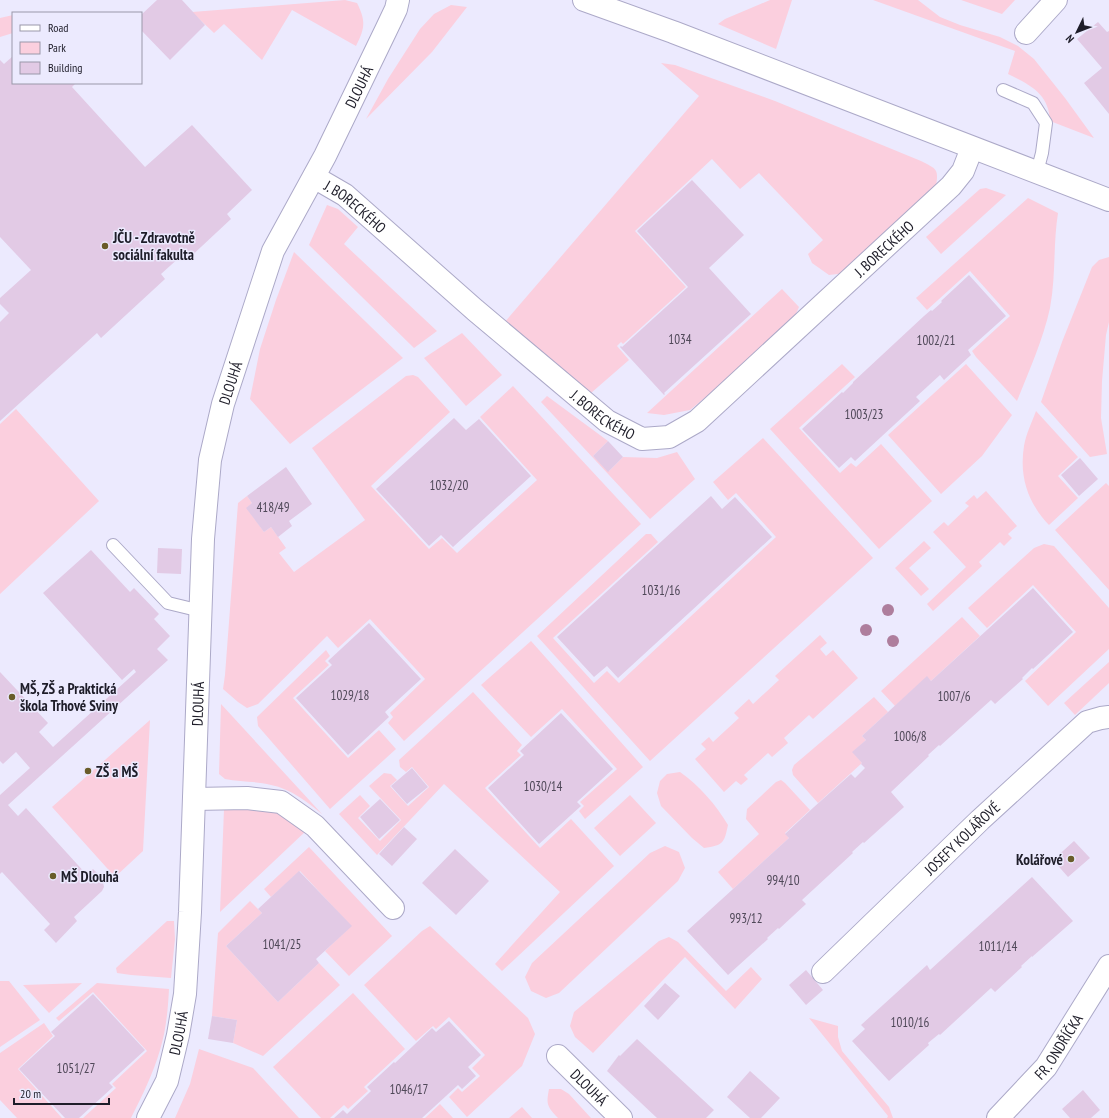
<svg xmlns="http://www.w3.org/2000/svg" width="1109" height="1118" font-family="'PT Sans Narrow',sans-serif">
<style>
.green{fill:#fbcfde}
.building{fill:#e2cae5}
.lines{fill:none;stroke-linecap:round;stroke-linejoin:round}
.service-casing{stroke:#aca9c8;stroke-width:14}
.minor-casing{stroke:#aca9c8;stroke-width:24}
.service{stroke:#fff;stroke-width:12}
.minor{stroke:#fff;stroke-width:22}
.tree{fill:#ae7e9d}
.poi-dot{fill:#695c29;stroke:#eceafe;stroke-width:1.5}
.labels{text-anchor:middle;dominant-baseline:central;stroke-width:3;stroke-linejoin:round;paint-order:stroke}
.number-label{font-size:13px;fill:#4f4858}
.street-label{font-size:15px;fill:#1e1d29;stroke:#eceafe}
.poi-label{font-size:15px;font-weight:bold;fill:#1e1d29;stroke:#eceafe;text-anchor:start}
</style>
<rect width="100%" height="100%" fill="#eceafe"/>
<!-- green -->
<path class="green" d="M345,0L357,3C366,21 365,28 356,46L292,10L262,60L224,24L214,33L192,12Z
M770,0H792L776,49L718,24L725,19Z
M873,0H918L940,17L960,25L1000,37L1018,46L1034,59L1065,98L1094,138L1050,121C1049,94 1031,85 1008,74L1015,51Z
M961,0H1015L1002,14Z
M451,5L467,7L432,52L366,119L388,79L420,29L434,14Z
M13,15V33L0,37V18Z
M661,63L675,65L775,101L921,161C936,169 939,168 936,186L846,273L829,275L812,263L808,254L823,240L759,173L740,189L712,159L635,231L686,287L623,344L621,342L617,346L629,360L591,393L504,323L699,96Z
M986,188L1006,195L941,254L926,237L980,189Z
M1028,198L1058,213C1053,244 1056,276 1050,308C1043,340 1029,371 1017,401L976,357L972,351L1010,316L970,271L927,310L916,298Z
M327,205L338,209L358,227L344,244L437,331L414,348L309,245Z
M294,252L403,358L290,444L250,399L260,349L276,300Z
M1109,257V322L1106,335L1102,381L1101,418L1107,454L1090,457L1041,402L1062,342L1092,267L1099,260Z
M782,289L799,307L795,316L707,396L690,410L664,415L647,413Z
M462,333L502,375L466,406L424,358Z
M842,364L855,377L799,428L840,473L851,463L856,467L881,444L932,501L879,549L770,429Z
M966,364L1012,415L982,456L941,494L888,435Z
M413,375L418,377L450,412L371,486L429,549L442,538L457,553L537,480L480,417L513,386L641,524L404,741L388,723L393,717L390,713L425,679L370,619L338,648L327,636L258,704L247,708L238,702L223,689L225,675L238,503L247,496L252,503L247,508L264,532L271,527L286,548L279,553L294,572L365,520L312,448L406,376Z
M547,396L608,441L593,456L609,471L623,457L657,458L677,452L695,479L650,519L541,402Z
M16,409L99,501L0,594V424Z
M1036,411L1078,457L1058,476L1078,498L1049,525C1028,503 1019,477 1024,446C1026,434 1032,422 1036,411Z
M763,438L873,558L650,761L537,636L646,534H651L658,542L553,638L594,683L607,671L619,683L776,537L736,493L728,500L713,482Z
M1106,483L1109,486V590L1055,530Z
M986,491L1017,526L1008,534L1012,538L1004,546L1000,542L979,562L982,566L933,611L927,604L966,567L933,532L944,522L948,526L969,506L965,503L974,495L977,499Z
M924,541L931,548L909,568L929,589L921,596L895,568Z
M1044,544L1054,546L1109,608V649L1048,706L1025,681L1076,632L1033,585L987,628L968,608L1034,548Z
M962,617L980,636L931,681L927,677L895,706L881,691Z
M820,635L827,643L820,649L826,656L833,650L858,678L813,719L809,715L784,738L788,743L772,757L768,753L744,775L748,779L741,785L736,781L724,792L695,759L706,749L701,744L709,737L713,742L739,718L734,713L749,699L753,704L779,680L775,676Z
M531,641L643,767L585,819L579,811L584,806L580,802L617,769L562,709L531,737L481,685Z
M326,650L330,656L325,661L329,665L293,698L348,758L379,730L396,749L330,809L258,726L257,717Z
M1109,662V683L1075,715L1064,703Z
M473,692L522,745L517,751L521,755L485,788L540,848L571,819L614,866L502,971L495,964L560,892L444,784L377,855L339,814L360,795L370,806L358,818L380,841L401,820L369,786L384,773L391,774L397,780L390,786L408,806L429,787L412,767L406,772L400,767L399,760Z
M874,697L888,712L862,736L866,740L853,752L862,763L818,803L793,775L792,770L794,765Z
M221,704L322,814C306,801 291,789 271,785C256,781 240,782 225,779L219,774Z
M150,720L143,851L115,877L52,807Z
M680,772C699,785 716,805 728,825C724,844 723,845 704,848L692,838L661,806L657,793L660,781L667,774Z
M781,780L785,783L810,810L785,833L789,838L733,889L718,872L759,834L746,819L747,809L776,782Z
M630,795L656,823L620,856L594,828Z
M251,808L276,810L307,830L220,912L224,809Z
M665,846L679,852L685,868L678,881L559,993L546,998L531,991L525,977L532,963L650,853Z
M309,847L392,936L349,976L325,951L351,926L300,871L271,897L264,889Z
M250,901L262,913L226,946L278,1002L319,963L340,985L263,1056L233,1043L237,1020L212,1016L218,933Z
M167,921H174L175,939L171,978L131,975L117,973L116,968Z
M430,926L528,1018L535,1034L522,1066L467,1117L449,1097L458,1088L462,1092L480,1076L472,1068L485,1055L449,1017L436,1029L433,1026L416,1041L364,985L422,931Z
M669,937L678,942L726,991L751,967L762,979L735,1009L685,957L593,1053L575,1037L570,1026L574,1012L659,941Z
M0,981H9L40,1020L0,1047Z
M82,983L49,1013L23,985Z
M97,983L169,989C168,1009 166,1031 160,1050C153,1074 142,1096 131,1118H83L116,1088L112,1084L147,1051L93,992L59,1021L56,1018Z
M353,993L405,1049L364,1087L368,1091L348,1109L344,1105L330,1118H321L273,1067Z
M809,1018L838,1026V1037L842,1051L889,1107L893,1118H887L888,1116Z
M44,1023L53,1036L18,1069L62,1118H17L0,1100V1053Z
M199,1049L253,1068L299,1118H175L190,1084Z
M549,1089H561L569,1094L591,1118H558C547,1106 546,1105 549,1089Z
M440,1104L453,1118H425Z
M522,1107L532,1118H509Z"/>
<!-- building -->
<path class="building" d="M157,0H182L205,25L170,60L141,30V15Z
M1098,22L1107,32L1109,31V114L1084,83L1102,68L1077,39Z
M13,56V83H76L72,87L145,167L192,125L252,190L227,214L231,219L186,261L181,256L161,274L165,279L101,338L97,333L0,421V322L9,313L0,304V298L31,270L0,237V60L4,64Z
M692,180L744,235L709,268L751,314L664,393L665,394L664,395L620,347L621,346L622,347L688,287L637,231Z
M969,275L1006,316L968,350L971,355L944,380L940,375L916,397L920,401L855,461L851,457L839,468L802,429L842,392L843,393L853,383V382L924,316L931,310L932,311L942,302L941,301Z
M454,418L466,430L479,419L531,476L453,547L441,535L429,546L376,489Z
M608,441L623,457L608,472L593,456Z
M1080,458L1098,479L1079,496L1061,475Z
M286,467L312,504L289,521L292,526L278,537L271,527L264,532L246,508L252,503L247,496Z
M711,496L722,509L735,497L772,537L618,678L607,666L594,677L557,637Z
M158,548L182,549L181,574L157,573Z
M91,550L130,592L134,588L159,614L154,619L170,636L157,649L168,660L8,805L18,816L26,808L87,875L93,869L101,877L103,882L104,887L102,891L74,917L77,921L56,943L44,930L50,924L2,872L0,874V795L30,768L16,752L3,764L0,761V672L48,723L39,732L53,747L136,672L134,669L122,680L43,593Z
M1033,588L1073,632L1033,669L1032,668L1022,678L1023,679L995,704L991,700L940,746L939,745L928,755L929,756L891,792L904,807L864,843L863,842L852,852L853,853L802,900L806,904L779,929L778,928L767,938L768,939L728,975L687,931L789,838L785,834L814,807L851,774L855,778L865,768L861,764L862,763L852,752L866,740L862,736L927,676L931,681Z
M369,623L421,679L385,712L389,717L348,755L296,698L332,665L328,661Z
M561,713L613,769L577,802L581,806L539,844L488,788L524,755L520,751Z
M412,768L428,787L407,804L391,786Z
M380,799L400,820L379,839L360,817Z
M404,827L417,839L392,866L379,854Z
M1074,841L1090,858L1068,877L1053,860Z
M455,849L489,881L456,915L422,883Z
M299,871L352,926L316,959L319,963L278,1002L226,946L262,913L258,909Z
M1032,877L1073,921L1032,957V956L1021,966L1022,967L995,992L991,988L940,1035L939,1034L928,1043L929,1045L889,1081L852,1041L865,1029L861,1025L927,965L930,970Z
M806,970L823,990L806,1005L789,985Z
M665,983L680,996L658,1020L644,1006Z
M93,994L145,1050L109,1083L113,1087L79,1118H65L19,1069L55,1036L51,1032Z
M212,1016L237,1020L233,1043L208,1039Z
M449,1021L481,1055L468,1067L476,1076L462,1089L458,1085L422,1118H334L343,1110L347,1114L371,1091L367,1087L394,1062L395,1063L432,1028L436,1032Z
M637,1039L714,1110L706,1118H657L607,1071L619,1055L620,1056Z
M750,1071L780,1098L761,1118H750L727,1097Z
M1083,1090L1100,1110L1091,1118H1070L1062,1109Z"/>
<g class="lines">
<defs>
<path id="service" d="M1003,90L1033,103L1046,123L1042,153L1037,172
M113,545L168,603L201,611"/>
<g id="minor">
<path d="M584,0L673,32L1109,200"/>
<path d="M1026,33L1056,0"/>
<path id="s1" d="M314,177L345,195L475,310L607,421L642,439L669,437L697,421L951,186L963,171L972,148"/>
<path d="M194,799L247,798L281,802L315,826L393,908"/>
<path id="s2" d="M823,972L980,820L1087,722L1101,718L1109,717"/>
<path id="s3" d="M558,1056L621,1118"/>
<path id="s4" d="M148,1118L167,1081L178,1035L185,994L190,912L203,539L210,460L223,404L273,251L325,156L386,30L396,9L398,0"/>
<path id="s5" d="M998,1118L1046,1067L1109,966"/>
</g>
</defs>
<!-- service casing -->
<use href="#service" class="service-casing"/>
<!-- minor casing -->
<use href="#minor" class="minor-casing"/>
<!-- service -->
<use href="#service" class="service"/>
<!-- minor -->
<use href="#minor" class="minor"/>
</g>
<!-- trees -->
<g class="tree">
<circle cx="888" cy="610" r="6"/>
<circle cx="866" cy="630" r="6"/>
<circle cx="893" cy="641" r="6"/>
</g>
<!-- markers -->
<g class="poi-dot">
<circle cx="105" cy="246" r="4"/>
<circle cx="12" cy="697" r="4"/>
<circle cx="88" cy="771" r="4"/>
<circle cx="1071" cy="859" r="4"/>
<circle cx="53" cy="876" r="4"/>
</g>
<g class="labels">
<!-- number labels -->
<g class="number-label">
<text x="680" y="339">1034</text>
<text x="936" y="340">1002/21</text>
<text x="864" y="414">1003/23</text>
<text x="449" y="485">1032/20</text>
<text x="273" y="507">418/49</text>
<text x="661" y="590">1031/16</text>
<text x="350" y="695">1029/18</text>
<text x="954" y="696">1007/6</text>
<text x="910" y="736">1006/8</text>
<text x="543" y="786">1030/14</text>
<text x="783" y="880">994/10</text>
<text x="746" y="918">993/12</text>
<text x="282" y="944">1041/25</text>
<text x="998" y="946">1011/14</text>
<text x="910" y="1022">1010/16</text>
<text x="76" y="1068">1051/27</text>
<text x="409" y="1089">1046/17</text>
</g>
<!-- street labels -->
<g class="street-label">
<text stroke="none"><textPath href="#s4" startOffset="1069">DLOUHÁ</textPath></text>
<text stroke="none"><textPath href="#s1" startOffset="51">J. BORECKÉHO</textPath></text>
<text stroke="none"><textPath href="#s1" startOffset="735">J. BORECKÉHO</textPath></text>
<text stroke="none"><textPath href="#s4" startOffset="745">DLOUHÁ</textPath></text>
<text stroke="none"><textPath href="#s1" startOffset="375">J. BORECKÉHO</textPath></text>
<text stroke="none"><textPath href="#s4" startOffset="421">DLOUHÁ</textPath></text>
<text stroke="none"><textPath href="#s2" startOffset="193">JOSEFY KOLÁŘOVÉ</textPath></text>
<text stroke="none"><textPath href="#s4" startOffset="91">DLOUHÁ</textPath></text>
<text stroke="none"><textPath href="#s5" startOffset="94">FR. ONDŘÍČKA</textPath></text>
<text stroke="none"><textPath href="#s3" startOffset="44">DLOUHÁ</textPath></text>
</g>
<!-- poi labels -->
<g class="poi-label">
<text x="113" y="237">JČU - Zdravotně<tspan x="113" dy="17">sociální fakulta</tspan></text>
<text x="20" y="688">MŠ, ZŠ a Praktická<tspan x="20" dy="17">škola Trhové Sviny</tspan></text>
<text x="96" y="771">ZŠ a MŠ</text>
<text x="1063" y="859" text-anchor="end">Kolářové</text>
<text x="61" y="876">MŠ Dlouhá</text>
</g>
</g>
<!-- legend -->
<rect x="12" y="12" width="130" height="72" fill="#eceafe" stroke="#9a98a9"/>
<rect x="20" y="25" width="20" height="6" fill="#ffffff" stroke="#9a98a9"/>
<text x="48" y="32" font-size="12" fill="#1e1d29">Road</text>
<rect x="20" y="42" width="20" height="12" fill="#fbcfde" stroke="#9a98a9"/>
<text x="48" y="52" font-size="12" fill="#1e1d29">Park</text>
<rect x="20" y="62" width="20" height="12" fill="#e2cae5" stroke="#9a98a9"/>
<text x="48" y="72" font-size="12" fill="#1e1d29">Building</text>
<!-- north arrow -->
<g transform="translate(1077 32) rotate(227)" stroke="#eceafe" stroke-width="3" paint-order="stroke">
<path d="M0-3L7 15L0 10L-7 15Z" fill="#1e1d29"/>
<text y="-6" font-size="11" font-weight="bold" text-anchor="middle" fill="#1e1d29">N</text>
</g>
<!-- scale -->
<path d="M14 1098v6h95v-6" fill="none" stroke="#1e1d29" stroke-width="2"/>
<text x="20" y="1098" font-size="12" fill="#1e1d29" stroke="#eceafe" stroke-width="3" paint-order="stroke">20 m</text>
</svg>
